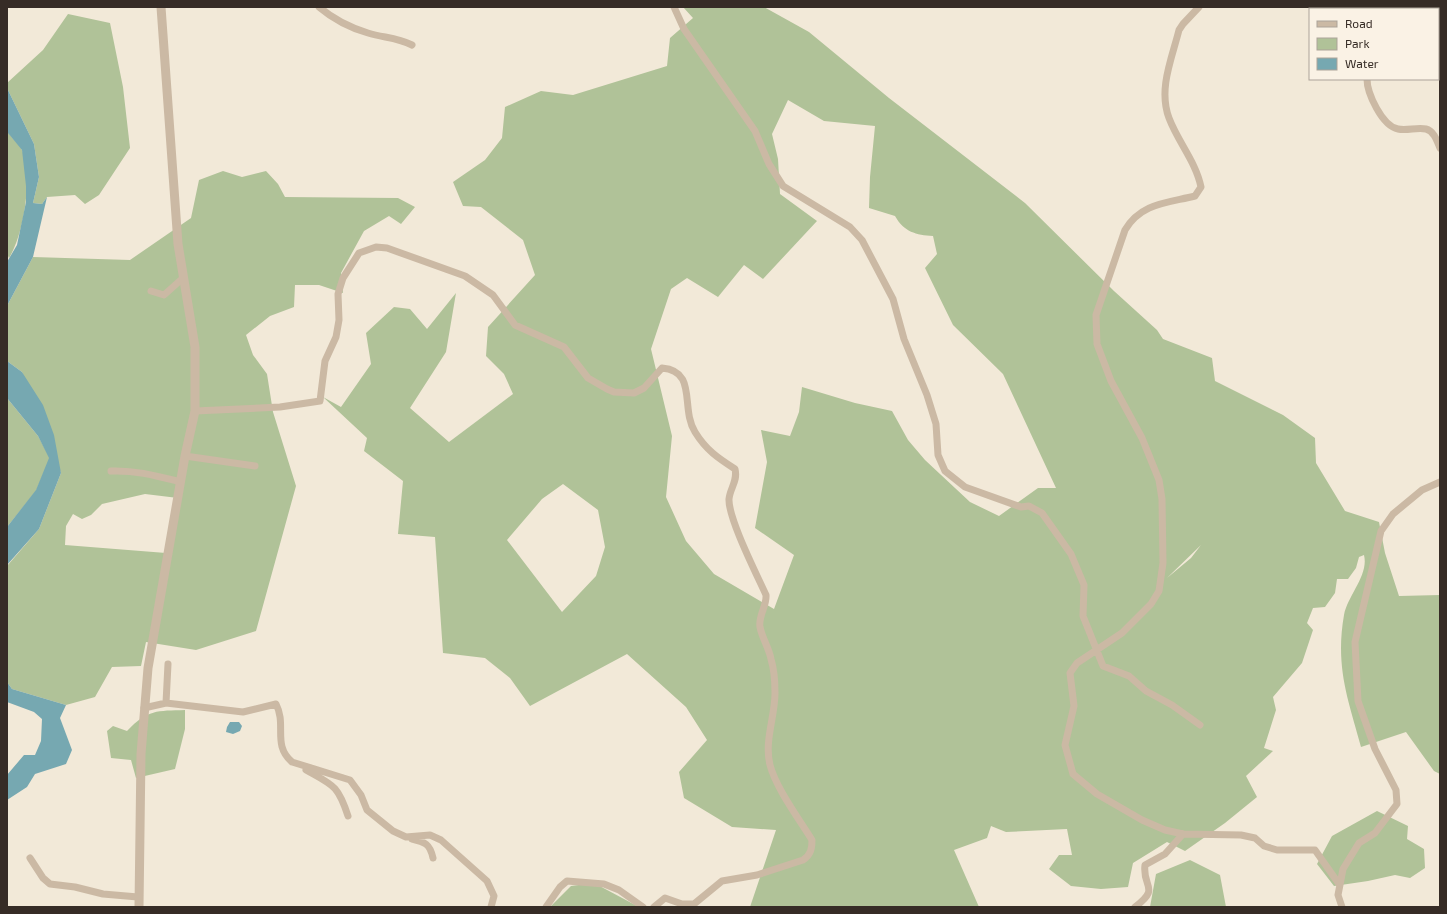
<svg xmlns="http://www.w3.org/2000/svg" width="1447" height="914" font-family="'Exo 2',sans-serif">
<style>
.green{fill:#b0c298;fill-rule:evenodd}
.water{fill:#76a8b1}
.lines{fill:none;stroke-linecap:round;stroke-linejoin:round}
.minor{stroke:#cbb9a4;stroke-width:7}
.tertiary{stroke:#cbb9a4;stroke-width:9}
</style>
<rect width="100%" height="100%" fill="#f2e9d8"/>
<!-- green -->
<path class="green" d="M683,7H764L809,32L889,98L1025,203L1114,291L1157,330L1163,339L1212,358L1215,381L1283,415L1315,438L1316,463L1345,511L1379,522L1385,553L1399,596L1440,595V774L1434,771L1406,732L1361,747C1348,699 1335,667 1344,615C1348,595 1369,575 1364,555L1359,557L1356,568L1348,579H1337L1335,593L1325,607L1313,608L1307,623L1313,630L1302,663L1273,697L1276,710L1264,748L1273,751L1246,776L1257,797L1225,823L1185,851L1167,842L1133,863L1128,887L1101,889L1071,886L1049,869L1059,855H1072L1067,829L1006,832L991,826L987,838L954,850L979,907H750L776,830L732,827L684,798L679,772L707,740L686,707L627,654L530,706L510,678L485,658L443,653L435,537L398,534L403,481L364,451L367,438L323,397L341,407L371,364L366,333L394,307L410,309L427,329L456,293L446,352L410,408L449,442L513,394L504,374L486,356L488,327L535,275L523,240L481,207L463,206L453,182L485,160L502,138L505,107L541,91L573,95L667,66L670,38L693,18ZM788,100L824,121L875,126L870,177L869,208L895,216C904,232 916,235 933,236L937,254L925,268L953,325L1003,374L1056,488H1038L999,516L970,502L925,460L908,440L892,411L855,403L802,387L799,412L790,436L761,430L767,462L755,528L794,555L774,609L714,574L686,541L666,497L672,436L651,349L671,289L687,278L718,297L744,265L763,279L817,221L780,194L778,159L772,134ZM563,484L598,510L605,547L596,576L562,612L507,540L542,499ZM1201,545L1191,558L1167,578Z
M68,14L110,23L123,87L130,148L99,195L85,204L75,195L47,197L42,204L33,203L39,177L34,144L7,88V83L43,50Z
M7,128C9,138 19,142 22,150C33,177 24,234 9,258L7,254Z
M223,171L242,177L266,171L278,184L285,197L398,198L415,207L401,224L389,216L364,231L341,273L343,293L319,285H295L294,307L270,316L246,335L253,355L267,374L273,412L296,486L256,631L196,650L146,642L141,666L112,667L95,697L66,705L12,689L7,682V566L39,529L61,473L22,372L7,361L8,304L33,257L130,260L191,218L199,180ZM145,494L178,498L166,553L65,545L66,526L73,514L82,519L91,515L102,504Z
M7,398L38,436L50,458L36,491L7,527Z
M185,710V729L175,769L136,778L131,760L111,758L107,731L113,726L127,731C148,709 157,711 185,710Z
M1377,811L1408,826L1407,839L1424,849L1425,868L1410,878L1395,875L1368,881L1334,886L1317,864L1332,836Z
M1190,860L1220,875L1226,907H1150L1156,874Z
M594,883L639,907H550L571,886Z"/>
<!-- water -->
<path class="water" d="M7,88L34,144L39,177L33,203L42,204L47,197L33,257L8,304L7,309V262L17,245L26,202V186L22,150L8,133L7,128Z
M7,361L22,372L43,405L54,435L61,473L39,529L7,565V527L36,490L49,458L38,436L7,398Z
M7,682L12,689L66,705L60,718L72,750L66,764L35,774L27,787L7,800V775L24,755H35L41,741L42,719L34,712L7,702Z
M230,722H239L242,726L240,731L233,734L226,732L227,727Z"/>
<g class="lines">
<!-- minor -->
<path class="minor" d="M319,7C332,18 351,28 368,33C384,38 396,37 412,45
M674,7L684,29L755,131L769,164L783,186L850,227L862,240L893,299L904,339L927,395L936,424L938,455L945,471L965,487L1021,507L1029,506L1042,513L1071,554L1084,585L1083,616L1103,666L1129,676L1146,691L1172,705L1200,725
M1199,7L1183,24L1179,30C1172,58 1158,89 1169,118C1178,142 1196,162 1201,187L1195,196C1167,203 1141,203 1125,230L1096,315L1097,344L1111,381L1142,438L1159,480L1162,499L1163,563L1159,591L1151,604L1122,633L1077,663L1070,673L1074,706L1065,745L1073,774L1097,794L1142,820L1165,830L1183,834L1241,835L1255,838L1264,846L1277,850H1315L1339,884
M1353,7L1355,9
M1367,79C1367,93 1382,126 1398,129C1407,131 1417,127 1426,129C1434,131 1437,141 1440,148
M151,291L164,295L183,278
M195,411L280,407L320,401L325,361L336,337L339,320L338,294L343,278L359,253L376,247L387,248L465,276L493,295L515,325L564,347L588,378L607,389L614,392L634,393L644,388L662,368C698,371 680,408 695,432C706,450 718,458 735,469C738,481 730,488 729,499C728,518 757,575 766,595C767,606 758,616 760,627C762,638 769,648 771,659C774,669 775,682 775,693C775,717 764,741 770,765C776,788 799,819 812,840C812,848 811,855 803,860L757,875L722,881L694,904H682L665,898L654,907
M185,456L255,466
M111,471C136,470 157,476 181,482
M166,703L168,664
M144,708L166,703L243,712L276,704C287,725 272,745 292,762L350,780L361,795L367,810L393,831L406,837L430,835L441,840L487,881L494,896L491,907
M306,770C333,785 338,785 348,816
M412,839C425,842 430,844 433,858
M30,858L43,878L50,884L75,887L103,894L138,897
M546,907L560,887L567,881L604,884L619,890L643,907
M1135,907C1161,887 1142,888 1145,865L1165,854L1183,834
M1342,907L1338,895L1343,869L1359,843L1375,833L1397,804L1396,790L1375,749L1358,701L1355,642L1381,531L1393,514L1422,490L1440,482"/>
<!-- tertiary -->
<path class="tertiary" d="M139,907L141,754L148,668L185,456L195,411V347L178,244L161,7"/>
</g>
<!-- border -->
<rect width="1447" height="914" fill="none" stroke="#362c26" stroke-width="16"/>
<!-- legend -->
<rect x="1309" y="8" width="130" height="72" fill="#faf2e5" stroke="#aca399"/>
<rect x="1317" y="21" width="20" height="6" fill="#cbb9a4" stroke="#aca399"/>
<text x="1345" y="28" font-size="12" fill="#362c26">Road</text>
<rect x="1317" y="38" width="20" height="12" fill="#b0c298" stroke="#aca399"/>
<text x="1345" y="48" font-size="12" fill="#362c26">Park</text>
<rect x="1317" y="58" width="20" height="12" fill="#76a8b1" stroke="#aca399"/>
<text x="1345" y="68" font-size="12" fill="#362c26">Water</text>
</svg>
